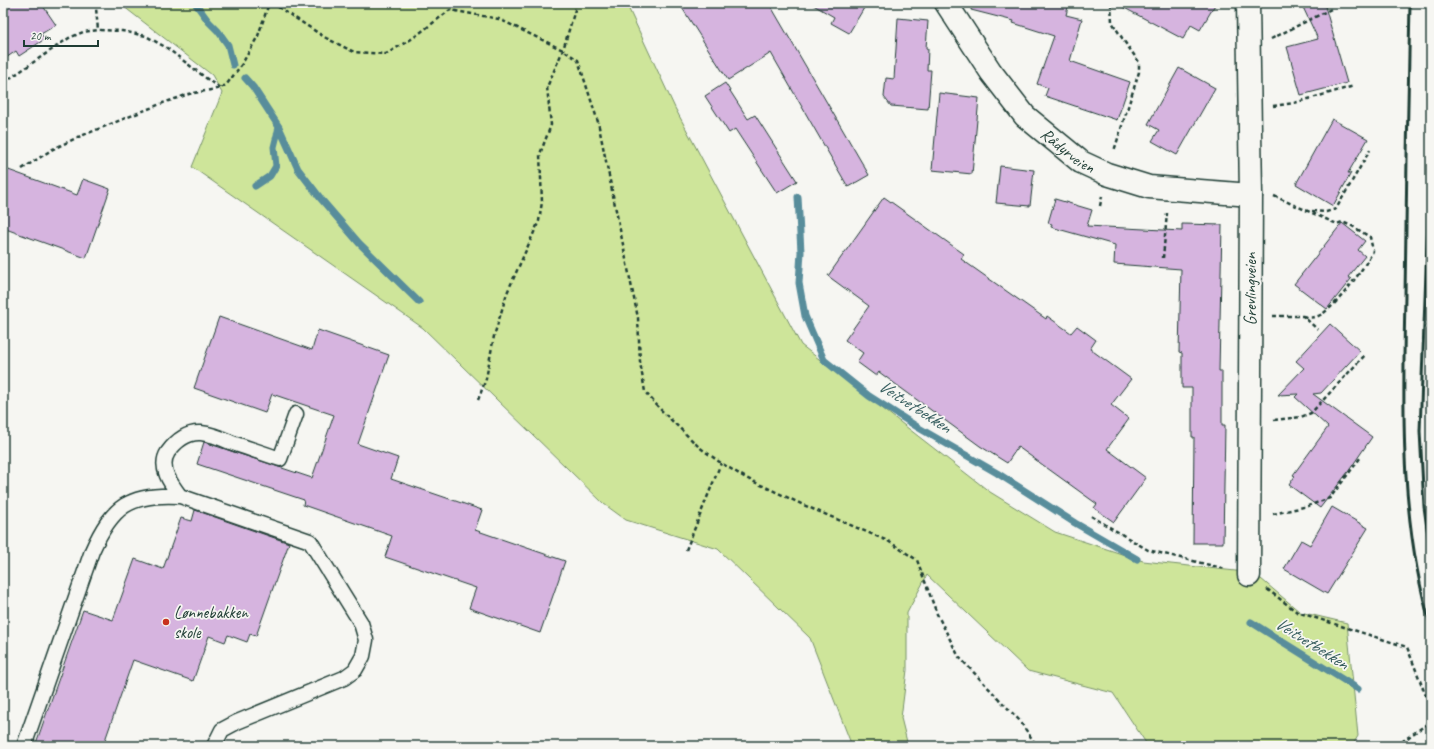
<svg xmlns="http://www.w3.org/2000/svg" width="1434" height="749" font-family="Caveat,sans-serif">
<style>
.green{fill:#cee59a;stroke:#769167}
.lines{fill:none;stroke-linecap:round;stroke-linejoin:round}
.stream{stroke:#588d9b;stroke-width:7}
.building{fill:#d6b4df;stroke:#1f3d34}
.lane-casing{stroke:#1f3d34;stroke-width:17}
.street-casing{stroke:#1f3d34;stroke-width:25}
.path{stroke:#1f3d34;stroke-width:2.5;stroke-dasharray:4 3;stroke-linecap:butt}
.lane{stroke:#f6f6f2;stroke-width:14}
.street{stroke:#f6f6f2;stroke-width:22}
.rail{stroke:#1f3d34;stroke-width:3}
.poi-dot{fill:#c8321e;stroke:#f6f6f2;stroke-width:1.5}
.labels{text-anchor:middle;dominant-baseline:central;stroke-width:3.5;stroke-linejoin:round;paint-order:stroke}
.street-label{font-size:17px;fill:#1f3d34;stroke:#f6f6f2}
.poi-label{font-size:17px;fill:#1f3d34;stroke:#f6f6f2;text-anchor:start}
.water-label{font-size:18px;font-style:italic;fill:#375e5f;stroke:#f6f6f2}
</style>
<rect width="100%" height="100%" fill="#f6f6f2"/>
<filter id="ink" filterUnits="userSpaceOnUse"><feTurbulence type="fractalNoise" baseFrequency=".025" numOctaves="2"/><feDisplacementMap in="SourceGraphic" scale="8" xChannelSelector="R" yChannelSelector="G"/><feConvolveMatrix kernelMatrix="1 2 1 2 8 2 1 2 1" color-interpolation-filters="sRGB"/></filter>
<g filter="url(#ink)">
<!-- green -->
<path class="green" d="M119,3H626L675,108L801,345L990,492L1055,532L1143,561L1254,573L1300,612L1347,623L1358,736L1352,746H1148L1113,693L1028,671L927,575L907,613V670L901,718L908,746H852L810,638L718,549L626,520L604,504L423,328L192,167L222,93L212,75Z"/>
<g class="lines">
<!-- stream -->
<path class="stream" d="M195,3L209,22L218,31L228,45L233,65
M245,78L253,87L279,127L274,147L276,166L270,176L255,186
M279,127L298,169L321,199L359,243L419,302
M798,197L801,252L799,283L805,316L824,360L869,396L919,428L997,473L1075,523L1137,559
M1251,622L1358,689"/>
</g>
<!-- building -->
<path class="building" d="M12,3H41L56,25L41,34L45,39L19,56L16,51L3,60V9Z
M679,3H769L869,175L848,187L771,53L728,80Z
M810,3H867L849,33L831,23L834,17Z
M972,3H1069L1066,15L1082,19L1070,61L1130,82L1117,120L1045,96L1048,88L1037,84L1054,36L1013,23L1014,21L971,10Z
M1115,3H1216L1200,30L1191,25L1183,39Z
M1301,3H1324L1347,83L1301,95L1287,47L1318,39Z
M898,18L928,21L926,48L928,49L927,70H931L928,109L891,106L884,97L886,78L894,79Z
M1179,68L1215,88L1177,155L1152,141L1159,130L1148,124Z
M725,83L748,119L755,115L797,181L777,193L735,129L729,133L705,96Z
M939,93L979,98L972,174L932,170Z
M1332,119L1368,139L1348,173H1351L1333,206L1296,184Z
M1000,166L1034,170L1030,206L996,203Z
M3,168L77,195L83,179L110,189L86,258L3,228Z
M884,197L964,254L961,259L1046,319L1047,316L1071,333L1077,326L1096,340L1090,349L1131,379L1111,405L1129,419L1107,449L1146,478L1114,522L1094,508L1097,504L1018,447L1007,463L980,446L879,372L876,376L857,362L863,353L845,340L869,306L828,276Z
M1055,199L1092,210L1087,226L1182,231V224L1222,225L1219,371H1222V425H1225L1223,543H1193L1194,437H1192V388H1182V353L1179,352L1181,269L1114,264L1115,245L1051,227L1052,224L1048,223Z
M1342,223L1365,241L1358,250L1365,256L1348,277L1351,279L1327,309L1294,284Z
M219,317L312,350L318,330L389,355L358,444L398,458L391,479L482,510L475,530L565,561L540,633L469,608L476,588L385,557L392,536L303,505L304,500L197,464L204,442L312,478L334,415L272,394L265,413L194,388Z
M1330,324L1360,351L1321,393L1313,394L1372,437L1348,472L1320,508L1289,485L1295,476L1293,475L1328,427L1295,397L1298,394L1278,395L1304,368L1296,361Z
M1332,507L1368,528L1327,594L1284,569L1301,540L1310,545Z
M195,510L289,543L256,636L250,634L247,642L228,635L225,642L209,636L193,681L133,660L103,746H35L83,610L113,620L135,559L163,569L181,518L192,521Z"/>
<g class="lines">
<defs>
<path id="lane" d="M180,496C171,484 158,467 168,452C176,441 187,432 201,433C211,434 221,438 230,442C247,448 263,453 280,459L296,414
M24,746L92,551C112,506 130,493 180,496L310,541L361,623L366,640L363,656L355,670L344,678L237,722L222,730L214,746"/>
<g id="street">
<path id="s1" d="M946,3L991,72L1025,116L1081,162L1107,174L1149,187L1251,195"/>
<path d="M1248,3L1251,195L1249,575"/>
</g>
</defs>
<!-- lane casing -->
<use href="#lane" class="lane-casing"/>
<!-- street casing -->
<use href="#street" class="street-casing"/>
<!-- path -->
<path class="path" d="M94,3L96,8L98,30
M272,3L326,38L354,52L386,54L413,38L450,10L499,19L563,50L578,60L598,122L638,318L640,362L645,392L662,411L699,447L721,463L746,478L808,507L888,541L917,560L937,614L959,657L1019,720L1037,746
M1111,3L1112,22L1124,41L1139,62V72L1114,151
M3,6L7,3
M1271,39L1333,8
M3,83L69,38L83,32L98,30L122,31L146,36L167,48L211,82L220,88
M1273,106L1294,103L1354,86
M22,169L53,149L76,138L163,103L189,94L221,88L227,84L242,64L258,36L269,3
M1274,196L1337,224L1342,222L1352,226L1370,237L1373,251C1365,267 1332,314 1315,317C1311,318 1306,317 1303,316
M1100,206L1102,196
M1312,211L1326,212L1336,209L1370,150
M1163,258L1167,213
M1273,316H1303L1318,330
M478,400L486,379L494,336L507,293L539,221L542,202L540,154L551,125L547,87L563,50L577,3
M1274,420L1301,417L1311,413L1365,355
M1273,514L1308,506L1330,498L1361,457
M1091,516L1148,550L1226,569
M686,550L721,463
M1267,589L1297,612L1407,647L1431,709
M1396,746L1431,721"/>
<!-- lane -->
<use href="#lane" class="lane"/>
<!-- street -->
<use href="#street" class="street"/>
<!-- rail -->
<path class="rail" d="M1410,3C1408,101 1406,198 1405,296C1403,406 1399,520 1431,627
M1431,139L1420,431L1424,507L1431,556"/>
</g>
</g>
<!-- markers -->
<circle class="poi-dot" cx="166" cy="622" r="4"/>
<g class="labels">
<!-- street labels -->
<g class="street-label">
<text stroke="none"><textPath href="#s1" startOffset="193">Rådyrveien</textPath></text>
<text transform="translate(1250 289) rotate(-90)">Grevlingveien</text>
</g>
<!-- poi labels -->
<g class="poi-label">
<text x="174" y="612">Lønnebakken<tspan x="174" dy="20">skole</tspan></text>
</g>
<!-- water labels -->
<g class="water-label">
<text transform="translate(915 406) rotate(33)">Veitvetbekken</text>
<text transform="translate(1312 643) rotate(32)">Veitvetbekken</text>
</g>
</g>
<!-- margin -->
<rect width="1434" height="749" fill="none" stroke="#f6f6f2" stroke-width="16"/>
<rect x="8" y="8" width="1418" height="733" fill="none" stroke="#1f3d34" stroke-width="1.5" filter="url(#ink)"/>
<!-- scale -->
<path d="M24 40v6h74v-6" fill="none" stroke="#1f3d34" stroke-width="2"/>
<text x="30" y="40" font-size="12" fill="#1f3d34" stroke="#f6f6f2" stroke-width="3" paint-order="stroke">20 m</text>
</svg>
